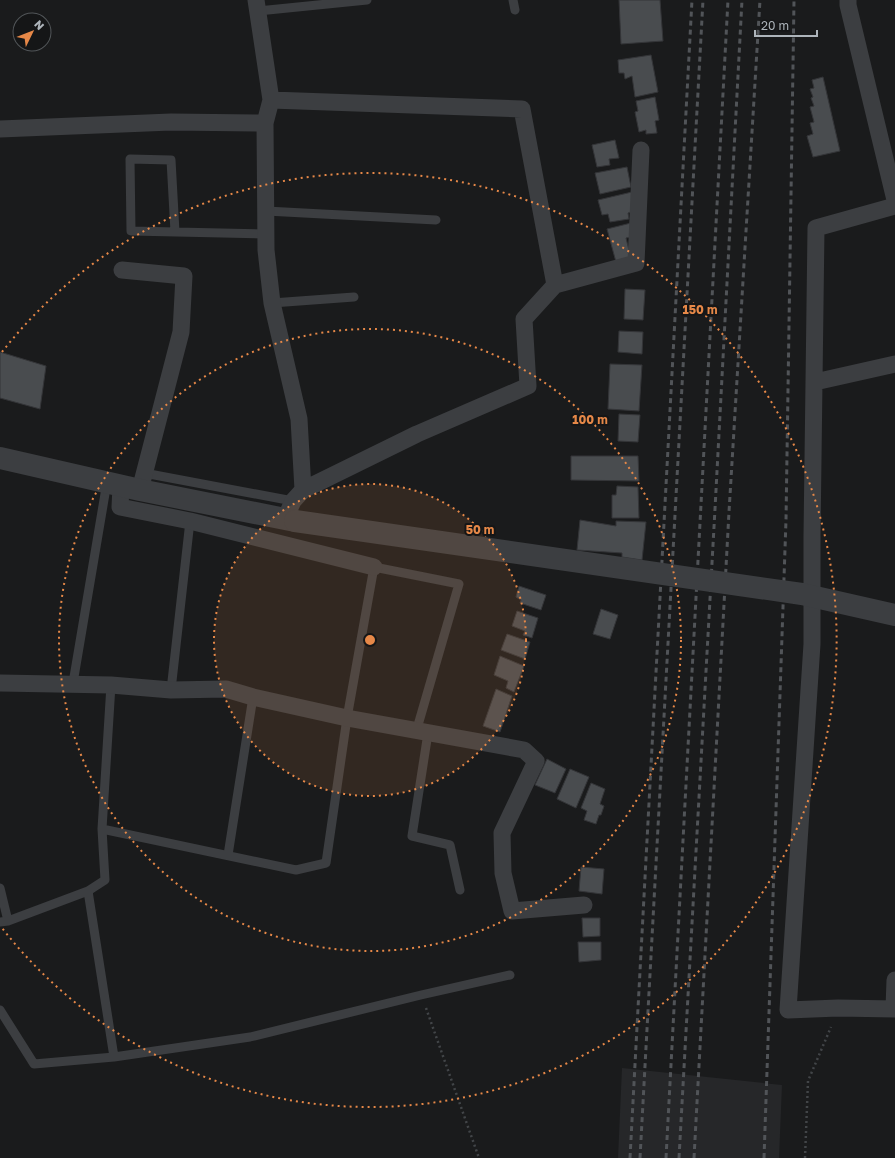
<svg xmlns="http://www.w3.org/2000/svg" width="895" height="1158" font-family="'Golos Text',sans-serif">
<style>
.built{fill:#262729}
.building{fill:#494c4f;stroke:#343538}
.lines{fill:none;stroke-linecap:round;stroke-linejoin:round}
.path{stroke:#424548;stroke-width:2.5;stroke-dasharray:2 3;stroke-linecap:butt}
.service{stroke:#3c3e41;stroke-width:9}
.minor{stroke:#3c3e41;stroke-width:17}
.tertiary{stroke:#3c3e41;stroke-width:22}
.rail{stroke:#515458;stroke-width:3;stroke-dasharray:5 4;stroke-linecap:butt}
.tertiary-bridge{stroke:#3c3e41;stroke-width:22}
.ring{fill:none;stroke:#e68848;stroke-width:2;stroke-dasharray:2 4}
.centre{fill:#e68848;stroke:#151617;stroke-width:2}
.ring-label{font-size:12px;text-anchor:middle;font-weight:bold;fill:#e68848;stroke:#151617;stroke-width:4;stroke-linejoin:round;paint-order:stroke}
</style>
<rect width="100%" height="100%" fill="#1a1b1c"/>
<!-- built -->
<path class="built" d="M622,1068L782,1085L779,1158H618Z"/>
<!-- building -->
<path class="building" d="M619,0H660L663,41L621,44Z
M651,55L658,92L635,97L632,76L625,79L624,73H619L618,60Z
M823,77L840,151L813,157L807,136L813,134L810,123L814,122L810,107L814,106L811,98L813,97L810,89L814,88L812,80Z
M655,97L659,120L655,121L657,133L646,134V130L639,132L635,112L638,111L636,101Z
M615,140L619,158L609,159L610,165L597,167L592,145Z
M627,167L631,187L600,194L595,173Z
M632,192L636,210L628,213L629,219L610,222L608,214L602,215L598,200Z
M631,223L636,236L626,238L631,259L616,262L607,229Z
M625,289L645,290L643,320L624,319Z
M619,331L643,332L642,354L618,352Z
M0,352L46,366L40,409L0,398Z
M610,364L642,365L639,411L608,409Z
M619,414L640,415L638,442L618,441Z
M571,456H638L639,481L571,480Z
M617,486L638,487L639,518H612V495H616Z
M580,520L616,526V521L646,522L642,560L622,557V553L577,550Z
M519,586L546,595L541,610L520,603L521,600L516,597Z
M601,609L618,615L610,639L593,634Z
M517,611L538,618L532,638L523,635L525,631L512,626Z
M507,634L530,642L525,659L501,650Z
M500,656L524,666L514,692L506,688L508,681L494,675Z
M496,689L512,696L500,732L483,726Z
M547,759L566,769L555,793L535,785Z
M570,769L589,777L576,808L557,799Z
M591,783L605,789L600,804L604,806L601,815H599L596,824L584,820L587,811L581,808Z
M581,867L604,869L602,894L579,891Z
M582,918H600V936L583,937Z
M578,942H601V960L579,962Z"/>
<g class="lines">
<!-- path -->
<path class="path" d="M426,1008L479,1158
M805,1158L808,1081L831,1027"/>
<!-- service -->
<path class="service" d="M513,0L515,10
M258,11L367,0
M266,211L436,220
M175,232L171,160L130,159L131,231L266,234
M272,303L354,297
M144,473L293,501
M73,683L107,482
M171,690L190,521
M428,733L412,836L450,845L460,890
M102,829L296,870L326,863L347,718L374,567L459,584L416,732
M228,855L253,697
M0,888L8,921
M88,891L114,1057
M0,922L8,921L88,891L105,880L102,829L111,685
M0,1010L34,1064L114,1057L250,1037L421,995L510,975"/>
<!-- minor -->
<path class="minor" d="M256,0L271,100L265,123L266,250L272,303L299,419L303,490L293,501L285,519
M848,0V5L895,200
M271,100L522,109L555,285L636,263L641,150
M0,129L171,122L265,123
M895,206L816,228L812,536V644L788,1010L838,1008L895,1009
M122,270L184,276L181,332L140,490
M815,382L895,364
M121,486L120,507L190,521L374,567
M303,490L417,434L528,386L524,319L555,285
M0,683L111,685L171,690L226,689L253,697L347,718L524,750L536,761L502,833L503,873L512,911L584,905
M894,1008L895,980"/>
<!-- tertiary -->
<path class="tertiary" d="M0,458L140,490L295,521"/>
<!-- rail -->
<path class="rail" d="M630,1158L692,0
M640,1158L703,0
M666,1158L728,0
M679,1158L715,509L742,0
M694,1158L729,512L760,0
M764,1158L786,520L794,0"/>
<!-- tertiary-bridge -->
<path class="tertiary-bridge" d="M295,521L802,594L895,615"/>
</g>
<!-- distance rings -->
<circle cx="370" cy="640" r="156" fill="#e68848" fill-opacity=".12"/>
<g class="ring">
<circle cx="370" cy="640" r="156"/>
<circle cx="370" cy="640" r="311"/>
<path d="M2 352A467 467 0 1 1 2 928"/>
</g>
<circle cx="370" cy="640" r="6" class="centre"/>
<g class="ring-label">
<text x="700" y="314">150 m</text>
<text x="590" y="424">100 m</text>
<text x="480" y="534">50 m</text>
</g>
<!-- north arrow -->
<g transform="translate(32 32) rotate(47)"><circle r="19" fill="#151617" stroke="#525659"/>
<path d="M0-3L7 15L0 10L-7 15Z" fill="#e68848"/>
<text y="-6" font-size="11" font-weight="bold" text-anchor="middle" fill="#aeb5bb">N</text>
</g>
<!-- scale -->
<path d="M755 30v6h62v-6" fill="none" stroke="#aeb5bb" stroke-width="2"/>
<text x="761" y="30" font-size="12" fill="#aeb5bb" stroke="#151617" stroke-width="3" paint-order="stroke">20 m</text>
</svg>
